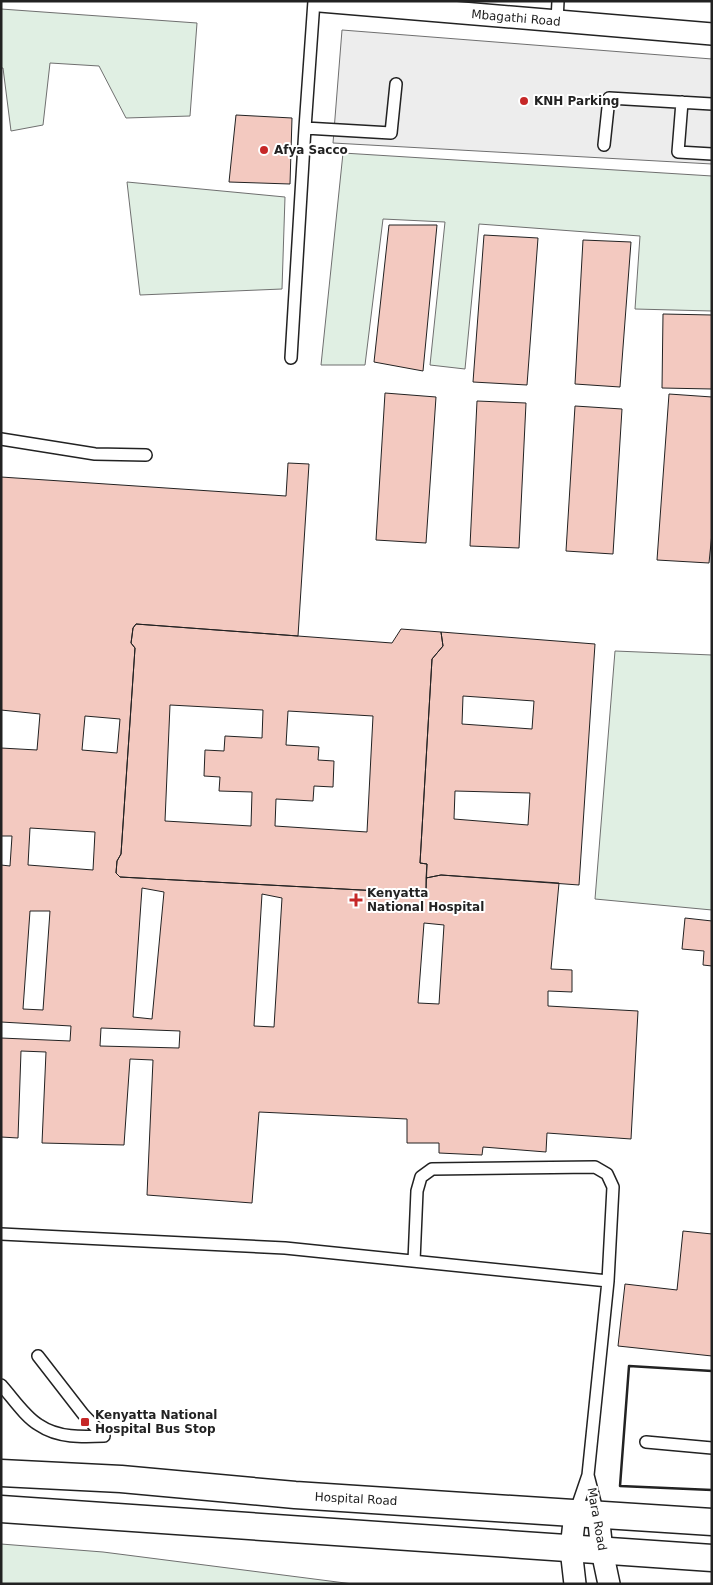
<svg xmlns="http://www.w3.org/2000/svg" width="713" height="1585" font-family="'DejaVu Sans',sans-serif">
<style>
.green{fill:#e0efe3;stroke:#6f6f6f}
.parking{fill:#ededed;stroke:#6f6f6f}
.building{fill:#f3c9c0;stroke:#222;fill-rule:evenodd}
.lines{fill:none;stroke-linecap:round;stroke-linejoin:round}
.service-casing{stroke:#222;stroke-width:14}
.minor-casing{stroke:#222;stroke-width:24}
.tertiary-casing{stroke:#222;stroke-width:29}
.service{stroke:#fff;stroke-width:11}
.minor{stroke:#fff;stroke-width:21}
.tertiary{stroke:#fff;stroke-width:26}
.wall{stroke:#222;stroke-width:2.5}
.poi-dot{fill:#c62828;stroke:#fff;stroke-width:2}
.labels{text-anchor:middle;dominant-baseline:central;stroke-width:4;stroke-linejoin:round;paint-order:stroke}
.street-label{font-size:12px;fill:#222;stroke:#fff}
.poi-label{font-size:12px;font-weight:bold;fill:#222;stroke:#fff;text-anchor:start}
</style>
<rect width="100%" height="100%" fill="#fff"/>
<!-- green -->
<path class="green" d="M1,9L197,23L190,116L126,118L99,66L50,63L43,125L11,131L3,68H1Z
M343,153L712,176V311L635,309L640,236L479,224L465,369L430,365L445,222L383,219L365,365H321Z
M127,182L285,197L282,289L140,295Z
M615,651L712,655V910L595,899Z
M1,1544L103,1552L353,1584H1Z"/>
<!-- parking -->
<path class="parking" d="M342,30L712,59V164L333,143Z"/>
<!-- building -->
<path class="building" d="M236,115L292,118L290,184L229,182Z
M389,225H437L423,371L374,362Z
M484,235L538,238L527,385L473,382Z
M583,240L631,242L620,387L575,384Z
M663,314L712,315V389L662,388Z
M385,393L436,397L426,543L376,540Z
M669,394L712,397V533L709,563L657,560Z
M477,401L526,403L519,548L470,546Z
M575,406L622,409L613,554L566,551Z
M288,463L309,464L298,636L136,624L133,628L131,643L135,648L121,854L117,861L116,873L120,877L417,893L426,892V878L441,875L559,883L551,969L572,970V992L548,991V1006L638,1011L631,1139L547,1133L546,1152L483,1147L482,1155L439,1153V1143H407V1119L259,1112L252,1203L147,1195L153,1060L130,1059L124,1145L42,1143L46,1052L21,1051L18,1138L1,1137V1038L70,1041L71,1026L1,1022V865L10,866L12,836H1V748L37,750L40,714L1,710V477L286,496ZM85,716L120,719L117,753L82,750ZM30,828L95,832L93,870L28,865ZM142,888L164,892L152,1019L133,1017ZM262,894L282,898L274,1027L254,1026ZM30,911H50L43,1010L23,1009ZM424,923L444,925L439,1004L418,1003ZM101,1028L180,1031L179,1048L100,1046Z
M136,624L392,643L401,629L441,632L443,646L432,659L420,863L427,864L426,892L417,893L120,877L116,873L117,861L121,854L135,648L131,643L132,636L133,628ZM170,705L263,710L262,738L225,736L224,751L205,750L204,776L220,777L219,791L252,792L251,826L165,821ZM288,711L373,716L367,832L275,826L276,799L313,801L314,786L333,787L334,761L318,760L319,747L286,745Z
M441,632L595,644L579,885L441,875L426,878L427,864L420,863L432,659L443,646ZM463,696L534,701L532,729L462,724ZM455,791L530,793L528,825L454,819Z
M685,918L712,921V966L703,965L704,951L682,949Z
M683,1231L712,1234V1356L618,1346L625,1284L677,1290Z"/>
<g class="lines">
<defs>
<path id="service" d="M314,1L305,128L391,133L396,84
M557,21L558,1
M682,102L678,152L712,154
M604,145L609,98L712,104
M291,358L305,128
M1,439L95,454L146,455
M1,1234L285,1248L608,1281L613,1187L607,1174L595,1167L432,1169L421,1177L417,1191L414,1261
M38,1356L83,1414L104,1436
M1,1385C12,1397 25,1417 39,1425C58,1438 82,1437 104,1436
M646,1442L712,1448
M588,1475L598,1514
M575,1513L588,1475L608,1281"/>
<path id="minor" d="M320,1L712,34
M575,1513L571,1549L575,1584
M598,1514L602,1551L609,1584"/>
<path id="tertiary" d="M1,1473L121,1479L295,1495L712,1522
M1,1509L712,1558"/>
</defs>
<!-- service casing -->
<use href="#service" class="service-casing"/>
<!-- minor casing -->
<use href="#minor" class="minor-casing"/>
<!-- tertiary casing -->
<use href="#tertiary" class="tertiary-casing"/>
<!-- service -->
<use href="#service" class="service"/>
<!-- minor -->
<use href="#minor" class="minor"/>
<!-- tertiary -->
<use href="#tertiary" class="tertiary"/>
<!-- wall -->
<path class="wall" d="M712,1371L629,1366L620,1486L712,1490"/>
</g>
<!-- markers -->
<g class="poi-dot">
<circle cx="524" cy="101" r="5"/>
<circle cx="264" cy="150" r="5"/>
<path d="M353.5 892.5h5v5h5v5h-5v5h-5v-5h-5v-5h5z"/>
<rect x="80" y="1417" width="10" height="10" rx="2.5"/>
</g>
<g class="labels">
<!-- street labels -->
<g class="street-label">
<text transform="translate(516 18) rotate(5)">Mbagathi Road</text>
<text transform="translate(356 1499) rotate(3)">Hospital Road</text>
<text transform="translate(597 1519) rotate(80)">Mara Road</text>
</g>
<!-- poi labels -->
<g class="poi-label">
<text x="534" y="101">KNH Parking</text>
<text x="274" y="150">Afya Sacco</text>
<text x="367" y="893">Kenyatta<tspan x="367" dy="14">National Hospital</tspan></text>
<text x="95" y="1415">Kenyatta National<tspan x="95" dy="14">Hospital Bus Stop</tspan></text>
</g>
</g>
<!-- border -->
<rect width="713" height="1585" fill="none" stroke="#222222" stroke-width="5"/>
</svg>
